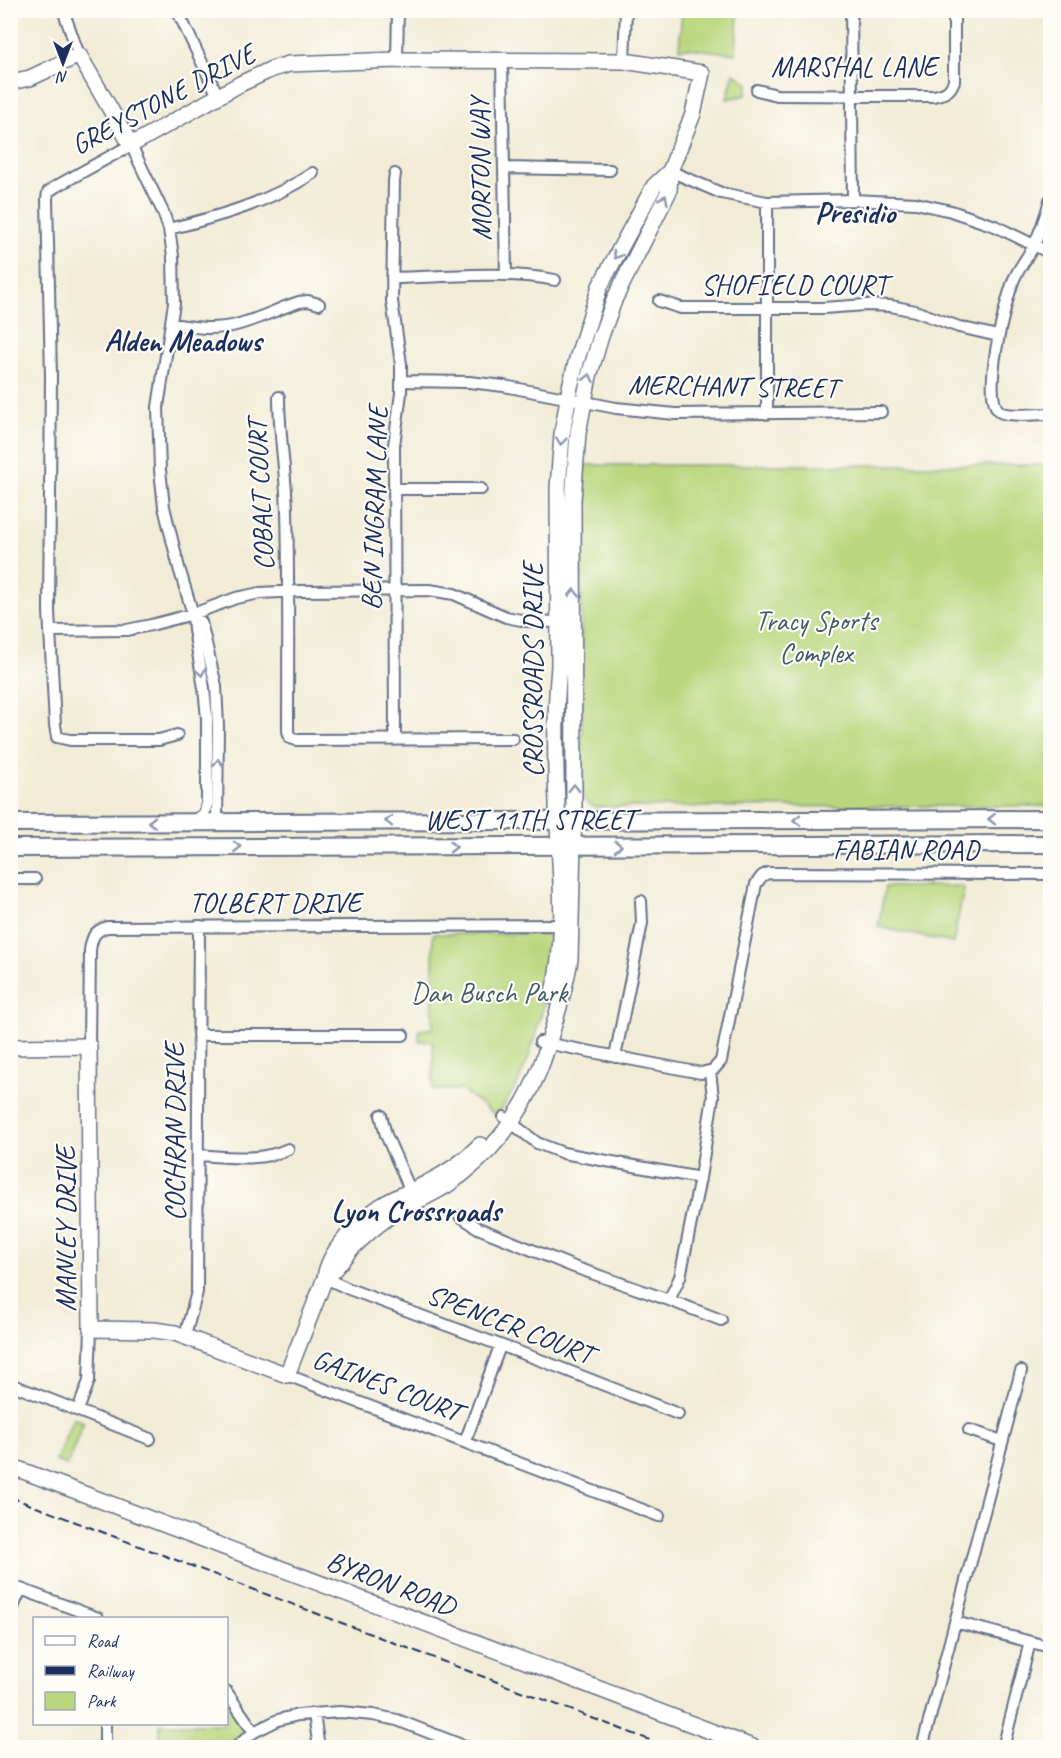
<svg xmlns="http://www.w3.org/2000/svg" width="1061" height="1758" font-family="Caveat,sans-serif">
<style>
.green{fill:#bad77e;stroke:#6a836e;stroke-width:1.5}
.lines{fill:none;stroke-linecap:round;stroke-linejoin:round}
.street-casing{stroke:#667188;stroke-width:14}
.secondary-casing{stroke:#667188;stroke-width:18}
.primary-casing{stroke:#667188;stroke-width:20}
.street{stroke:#fff;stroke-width:10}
.secondary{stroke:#fff;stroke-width:15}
.primary{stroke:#fff;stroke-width:16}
.rail{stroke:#1b2f5e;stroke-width:2;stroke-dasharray:9 4.5;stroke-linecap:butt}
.oneway{stroke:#8d97ae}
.labels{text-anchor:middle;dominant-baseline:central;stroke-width:4.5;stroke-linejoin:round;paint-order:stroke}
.street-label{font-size:28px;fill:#1b2f5e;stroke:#fdfcf7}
.park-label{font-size:28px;fill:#435966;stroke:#fdfcf7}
.neighbourhood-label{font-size:30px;font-weight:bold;fill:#1b2f5e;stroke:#fdfcf7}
</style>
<rect width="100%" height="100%" fill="#fdfcf7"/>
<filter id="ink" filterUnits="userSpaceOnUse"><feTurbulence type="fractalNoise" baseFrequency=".0167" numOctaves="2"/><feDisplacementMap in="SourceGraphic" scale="12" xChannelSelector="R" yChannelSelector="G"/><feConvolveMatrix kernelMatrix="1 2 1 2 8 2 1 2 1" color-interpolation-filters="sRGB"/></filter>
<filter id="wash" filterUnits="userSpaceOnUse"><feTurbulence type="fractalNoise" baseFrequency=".008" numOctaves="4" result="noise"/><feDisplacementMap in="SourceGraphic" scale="24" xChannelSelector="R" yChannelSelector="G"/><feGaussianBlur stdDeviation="1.35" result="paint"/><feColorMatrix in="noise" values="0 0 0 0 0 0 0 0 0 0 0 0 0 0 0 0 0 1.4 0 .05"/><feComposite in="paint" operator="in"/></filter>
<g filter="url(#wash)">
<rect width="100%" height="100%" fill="#f2ecd6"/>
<!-- green -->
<path class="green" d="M682,11H738L736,54L688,48L679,49Z
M734,73L748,83L746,95L727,99Z
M583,465H1050V806L598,807C588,806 584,801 582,792L581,488Z
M961,886L964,889L953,943L878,927L885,887Z
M433,934H545L551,936L555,940L551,981L529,1056L518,1083L497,1116L461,1090H433V1042L419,1041V1030L433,1028Z
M73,1418L84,1422L67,1465L56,1461Z
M227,1699C233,1709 248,1725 240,1736C237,1740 232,1744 229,1747H160V1724H226Z"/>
</g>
<g filter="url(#ink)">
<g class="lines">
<defs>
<path id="street" d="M63,10L79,55
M177,10L218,96
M851,10L853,200
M397,60L398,10
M502,61L506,275
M624,61L626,10
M757,90L777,95L933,96C944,94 950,92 954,81V10
M504,168L610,170
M670,171L721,193L767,202L853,200L916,203L951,211L995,226L1050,253
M395,174L394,181L392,301L401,364V393L394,445L395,740
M1050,200C1046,215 1040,233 1033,247C1027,258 1019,268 1014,279C1006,300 980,397 1000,412C1009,417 1039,414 1050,414
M767,202V414
M169,229C220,216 268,203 313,173
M392,278C445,277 503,270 555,280
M659,301L681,308H823L866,305L891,306L915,311L959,327L998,336
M171,324C192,327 212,330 232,326C255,321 277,309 299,302L308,301L319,304
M401,381L469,382L504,386L616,408L675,414L881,412
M279,397C279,435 286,473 287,511C289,584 288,657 288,731L290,738L297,740L513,739
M394,489H481
M193,614L201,622L216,686L218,726L217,822
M50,631L127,630L151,625L193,614L236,598L260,593L301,591L429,590L454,594L506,617L526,621L558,622
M177,735L159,740H70L57,737L55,725L49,611L51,376L47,199L48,192L55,187L131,145L163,212L169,229L173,256L174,303L158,407L160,470L164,507L179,568L193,614L194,630L204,688L207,718V804L204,814L192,822
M10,879H35
M198,1035H403
M540,1042L701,1073L713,1070L721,1061L756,884L762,876L768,873L1050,874
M89,1046L90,950C92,937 94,931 107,927L566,925
M615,1057L642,923L641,901
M381,1115L386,1135L413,1196
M504,1117L537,1143L563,1153L700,1178
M198,1155C227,1157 261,1162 288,1149
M460,1216L478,1228L574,1267L669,1300L680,1277L700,1178L713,1097L710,1071
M325,1278L349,1289L543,1361L678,1414
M669,1300L721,1320
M185,1336L197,1292L199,926
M287,1375L659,1516
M10,1384L150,1439
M78,1410L89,1381L91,1329
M969,1430L1002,1441
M465,1442L500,1346
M10,1585L98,1618
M10,1614L21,1589
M955,1622L1050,1647
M226,1691L254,1732
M314,1714L319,1748
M105,1724V1748
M235,1748L254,1732L278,1720L298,1715L340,1712L373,1715L397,1720L469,1748
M922,1748L1021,1371
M1003,1748L1030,1642"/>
<path id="secondary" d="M10,82L30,78L79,55L131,145L240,84L272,69L289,64L397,60L624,61L702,73L693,114L670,171L669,191L615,298L601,336L589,376L578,433L573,500L574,804L570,959C567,980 561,1000 555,1021C550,1038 545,1057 538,1073C520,1118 488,1158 447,1185C428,1197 406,1205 387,1218C373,1228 361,1239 349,1251C341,1261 335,1270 325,1278
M552,996C569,933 559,868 557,804C555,758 555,711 559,666L558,488L562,434L570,387L577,359L600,286L654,186L670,171
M10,1047L89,1046L91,1329L154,1330L175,1333L287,1375L325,1278C328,1251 359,1221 381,1206C395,1197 412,1191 427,1183C445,1174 466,1160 480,1145
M10,1466L755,1748"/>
<path id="primary" d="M10,823L1050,819
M10,848L1050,844"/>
</defs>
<!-- street casing -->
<use href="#street" class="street-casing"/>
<!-- secondary casing -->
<use href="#secondary" class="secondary-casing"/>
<!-- primary casing -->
<use href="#primary" class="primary-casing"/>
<!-- street -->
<use href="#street" class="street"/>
<!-- secondary -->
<use href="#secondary" class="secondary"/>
<!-- primary -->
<use href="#primary" class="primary"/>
<!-- rail -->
<path class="rail" d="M10,1497L671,1748"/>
</g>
<!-- one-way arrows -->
<defs><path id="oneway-chevron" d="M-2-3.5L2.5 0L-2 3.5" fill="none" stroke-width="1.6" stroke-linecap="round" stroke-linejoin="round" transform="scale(1.5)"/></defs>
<g class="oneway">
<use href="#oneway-chevron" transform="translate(664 199) rotate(-65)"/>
<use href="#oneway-chevron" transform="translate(617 255) rotate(119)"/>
<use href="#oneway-chevron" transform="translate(589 378) rotate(-77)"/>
<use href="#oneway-chevron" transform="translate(561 441) rotate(96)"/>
<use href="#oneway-chevron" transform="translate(574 593) rotate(-90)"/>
<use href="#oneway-chevron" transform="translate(201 672) rotate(80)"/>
<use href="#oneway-chevron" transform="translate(218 763) rotate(-89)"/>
<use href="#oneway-chevron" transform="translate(574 788) rotate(-90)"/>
<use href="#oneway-chevron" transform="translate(992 819) rotate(180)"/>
<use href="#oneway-chevron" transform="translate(797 820) rotate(180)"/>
<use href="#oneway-chevron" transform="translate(389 821) rotate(180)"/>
<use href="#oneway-chevron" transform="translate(152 822) rotate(180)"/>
<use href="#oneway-chevron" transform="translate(618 846)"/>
<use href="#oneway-chevron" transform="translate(237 847)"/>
<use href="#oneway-chevron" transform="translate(453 847)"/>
</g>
</g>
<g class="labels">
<!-- street labels -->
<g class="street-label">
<text x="854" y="66">MARSHAL LANE</text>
<text transform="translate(163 99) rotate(-28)">GREYSTONE DRIVE</text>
<text transform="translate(480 169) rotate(-91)">MORTON WAY</text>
<text x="794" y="284">SHOFIELD COURT</text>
<text transform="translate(733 386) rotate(1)">MERCHANT STREET</text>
<text transform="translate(260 495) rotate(-93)">COBALT COURT</text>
<text transform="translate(374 508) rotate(-88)">BEN INGRAM LANE</text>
<text transform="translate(532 670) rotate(-90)">CROSSROADS DRIVE</text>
<text x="530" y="819">WEST 11TH STREET</text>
<text x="906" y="849">FABIAN ROAD</text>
<text x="275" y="902">TOLBERT DRIVE</text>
<text transform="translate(174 1132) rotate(-90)">COCHRAN DRIVE</text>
<text transform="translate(65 1229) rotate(-90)">MANLEY DRIVE</text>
<text transform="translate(510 1324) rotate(21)">SPENCER COURT</text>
<text transform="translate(387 1385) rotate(21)">GAINES COURT</text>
<text transform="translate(391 1583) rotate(21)">BYRON ROAD</text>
</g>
<!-- park labels -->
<g class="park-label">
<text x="816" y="620">Tracy Sports<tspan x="816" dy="32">Complex</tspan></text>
<text x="489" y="992">Dan Busch Park</text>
</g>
<!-- neighbourhood labels -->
<g class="neighbourhood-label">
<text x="855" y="213">Presidio</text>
<text x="183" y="341">Alden Meadows</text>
<text x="416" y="1211">Lyon Crossroads</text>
</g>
</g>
<!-- margin -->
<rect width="1061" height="1758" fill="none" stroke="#fdfcf7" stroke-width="36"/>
<!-- legend -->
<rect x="33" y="1617" width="195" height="108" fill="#fdfcf7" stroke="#a3aaba" stroke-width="1.5"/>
<rect x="45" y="1636" width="30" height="9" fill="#ffffff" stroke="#a3aaba" stroke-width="1.5"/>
<text x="87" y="1647" font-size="18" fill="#1b2f5e">Road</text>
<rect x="45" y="1666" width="30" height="9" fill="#1b2f5e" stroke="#a3aaba" stroke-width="1.5"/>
<text x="87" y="1677" font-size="18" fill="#1b2f5e">Railway</text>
<rect x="45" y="1692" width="30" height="18" fill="#bad77e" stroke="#a3aaba" stroke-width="1.5"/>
<text x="87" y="1707" font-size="18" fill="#1b2f5e">Park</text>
<!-- north arrow -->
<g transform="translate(63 63) rotate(180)" stroke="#fdfcf7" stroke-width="4.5" paint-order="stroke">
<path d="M0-4.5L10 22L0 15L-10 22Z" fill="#1b2f5e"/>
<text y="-9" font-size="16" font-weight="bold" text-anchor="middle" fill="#1b2f5e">N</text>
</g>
</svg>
